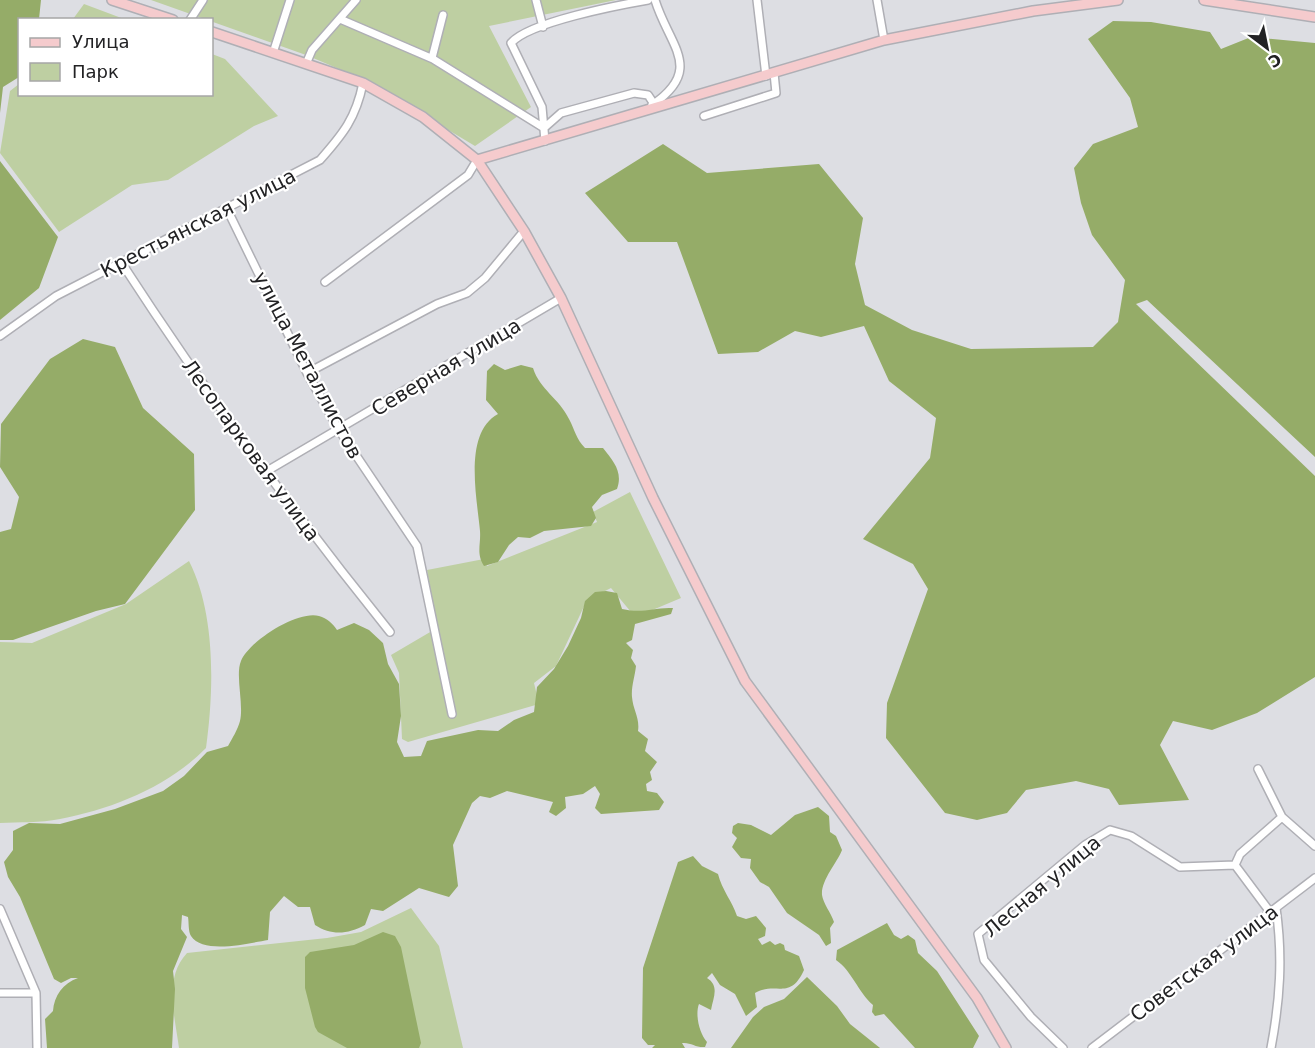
<svg xmlns="http://www.w3.org/2000/svg" width="1315" height="1048" font-family="'DejaVu Sans',sans-serif">
<style>
.green{fill:#becfa2}
.forest{fill:#95ac68}
.lines{fill:none;stroke-linecap:round;stroke-linejoin:round}
.street-casing{stroke:#afafb5;stroke-width:10}
.secondary-casing{stroke:#afafb5;stroke-width:12}
.street{stroke:#fff;stroke-width:7}
.secondary{stroke:#f5cbcd;stroke-width:9}
.labels{text-anchor:middle;dominant-baseline:central;stroke-width:4.5;stroke-linejoin:round;paint-order:stroke}
.street-label{font-size:20px;fill:#222224;stroke:#fff}
</style>
<rect width="100%" height="100%" fill="#dddee3"/>
<!-- green -->
<path class="green" d="M151,0H616L489,26L531,107L475,146L365,80L306,55Z
M84,4L124,19H73Z
M212,54L225,59L278,116L254,126L168,180L132,185L59,232L0,153L10,91L19,84L20,94H212Z
M630,492L681,598L643,614L631,612L611,588L587,600L556,666L534,683L539,704L408,742L402,739L399,673L391,655L437,628L427,570L484,559L487,566L597,522L593,512Z
M189,561C216,614 214,690 206,748C168,787 112,809 60,819C40,823 19,822 0,823V642L32,643L126,604Z
M411,908L439,946L463,1048H179C175,1016 163,979 187,953L327,938L361,932Z"/>
<!-- forest -->
<path class="forest" d="M0,0H41L39,19L20,20L19,77L3,87L0,113Z
M1113,21L1151,22L1210,32L1221,49L1251,37L1315,43V457L1147,300L1136,304L1315,476V677L1257,713L1212,730L1173,721L1160,745L1189,800L1119,805L1109,789L1076,781L1026,790L1007,813L977,820L945,813L886,738L887,703L928,589L913,564L863,539L930,458L936,418L889,381L864,326L821,337L795,331L758,352L718,354L677,242H628L585,193L663,144L707,173L819,164L863,218L855,264L865,305L912,330L971,349L1093,347L1118,322L1125,280L1092,235L1081,203L1074,168L1093,144L1138,127L1130,98L1088,39Z
M0,161L58,237L39,288L0,320Z
M83,339L115,347L143,408L194,454L195,510L125,604L96,611L13,640H0V532L11,529L19,497L0,467L1,424L50,359Z
M494,364L505,370L521,365L533,368C540,390 559,398 569,419C575,430 576,439 585,448H603C614,462 623,472 617,489L602,495L592,507L596,518L591,526L544,531L530,538L518,537L509,545L498,562L484,566C476,553 481,545 480,531C477,498 463,433 498,414L486,400L487,371Z
M606,591L617,593L622,609C644,614 653,607 673,608L671,614L635,624L632,640L626,643L633,650L631,658L636,666C635,676 631,687 632,697C633,710 640,718 638,731L648,739L645,751L657,762L650,772L652,780L646,784L647,791L657,793L664,802L659,810L601,814L595,808L600,794L595,786L583,794L565,797L566,808L556,816L549,812L553,802L507,791L490,798L480,796L472,803L453,845L458,886L449,897L419,888L383,911L371,909L365,925C348,934 332,936 315,925L310,907H298L284,896L270,912L268,940C250,943 203,955 191,936C188,931 189,922 188,917L182,915L181,929L187,937L173,971L175,989L172,1048H47L45,1019L53,1011C54,996 63,983 78,978H71L61,983L54,979L20,897L8,877L4,862L13,850V831L29,823L60,824L115,809L163,791L184,776L207,752L228,746C232,739 238,729 240,721C244,704 235,675 241,661C249,641 298,610 319,616C327,618 333,624 337,630L354,623L369,630L383,643L388,664L399,684L401,716L397,742L404,757L421,756L427,741L478,730L498,731L514,720L534,712L537,687L554,669L568,646L581,618L585,601L595,592Z
M818,807L829,816L830,832L836,836L842,850C837,863 821,880 822,895C823,903 831,913 834,922L830,928L831,943L826,946L819,935L787,913L769,887L760,882L750,868L751,859L741,858L732,847L737,838L732,833L733,826L738,823L751,825L771,835L795,815Z
M693,856L702,866L718,874C722,890 732,901 737,916L746,919L756,916L766,928L765,936L758,939L762,945L770,941L775,945L780,943L784,945L785,950L799,956L804,970C790,1001 776,981 755,993L757,1007L746,1016L735,994L720,985L712,973L707,978C720,986 713,998 711,1010L699,1004C695,1014 699,1033 707,1042L705,1047C696,1048 691,1042 682,1043L685,1048H652L655,1045H648L642,1038L643,968L678,862Z
M887,923L894,935L901,939L908,935L915,940L918,953L937,971L979,1036L973,1048H915L884,1014L875,1016L872,1012L873,1005C858,992 852,971 836,960L837,950Z
M383,932L395,936L401,947L421,1043L419,1048H347L318,1032L315,1027L305,988V957L310,952L354,945Z
M807,977L837,1006L850,1024L880,1048H731L753,1017L764,1007L784,999Z"/>
<g class="lines">
<defs>
<path id="street" d="M536,0L543,27
M757,0L766,76
M877,0L884,40
M340,19L433,59L544,128L561,113L634,93L648,95L654,104
M190,20L203,0
M273,53L290,0
M432,58L443,15
M306,64L312,50L356,0
M652,105C705,69 669,46 655,0
M704,116L776,93L774,73
M545,141L542,107L511,43C529,22 619,5 648,0
M227,209L307,373L339,430L417,546L452,714
M121,262C204,390 294,513 390,632
M325,282L468,175L477,160
M0,336L56,296L320,160C343,134 356,118 363,83
M307,373L437,304L467,293L485,278L524,231
M267,471L561,298
M1258,769L1282,817L1315,846
M0,909L36,993L37,1048
M1270,912L1235,865L1240,854L1282,817
M0,993H36
M1063,1048L1031,1017L984,960L978,934L1085,845L1110,830L1131,836L1180,867L1235,865
M1092,1048L1315,878
M1271,1048C1280,1000 1283,957 1276,908"/>
<path id="secondary" d="M112,0L173,20
M1204,0L1315,17
M212,32L363,83L423,117L477,160L524,231L561,298L653,498L745,681L977,998L1006,1048
M477,160L884,40L1033,11L1118,0"/>
</defs>
<!-- street casing -->
<use href="#street" class="street-casing"/>
<!-- secondary casing -->
<use href="#secondary" class="secondary-casing"/>
<!-- street -->
<use href="#street" class="street"/>
<!-- secondary -->
<use href="#secondary" class="secondary"/>
</g>
<g class="labels">
<!-- street labels -->
<g class="street-label">
<text transform="translate(198 223) rotate(-27)">Крестьянская улица</text>
<text transform="translate(308 365) rotate(62)">улица Металлистов</text>
<text transform="translate(446 367) rotate(-31)">Северная улица</text>
<text transform="translate(251 450) rotate(54)">Лесопарковая улица</text>
<text transform="translate(1042 886) rotate(-40)">Лесная улица</text>
<text transform="translate(1204 963) rotate(-37)">Советская улица</text>
</g>
</g>
<!-- legend -->
<rect x="18" y="18" width="195" height="78" fill="#ffffff" stroke="#a7a7a7" stroke-width="1.5"/>
<rect x="30" y="38" width="30" height="9" fill="#f5cbcd" stroke="#a7a7a7" stroke-width="1.5"/>
<text x="72" y="48" font-size="18" fill="#222224">Улица</text>
<rect x="30" y="63" width="30" height="18" fill="#becfa2" stroke="#a7a7a7" stroke-width="1.5"/>
<text x="72" y="78" font-size="18" fill="#222224">Парк</text>
<!-- north arrow -->
<g transform="translate(1267 48) rotate(148)" stroke="#ffffff" stroke-width="4.5" paint-order="stroke">
<path d="M0-4.5L10 22L0 15L-10 22Z" fill="#222224"/>
<text y="-9" font-size="16" font-weight="bold" text-anchor="middle" fill="#222224">С</text>
</g>
</svg>
